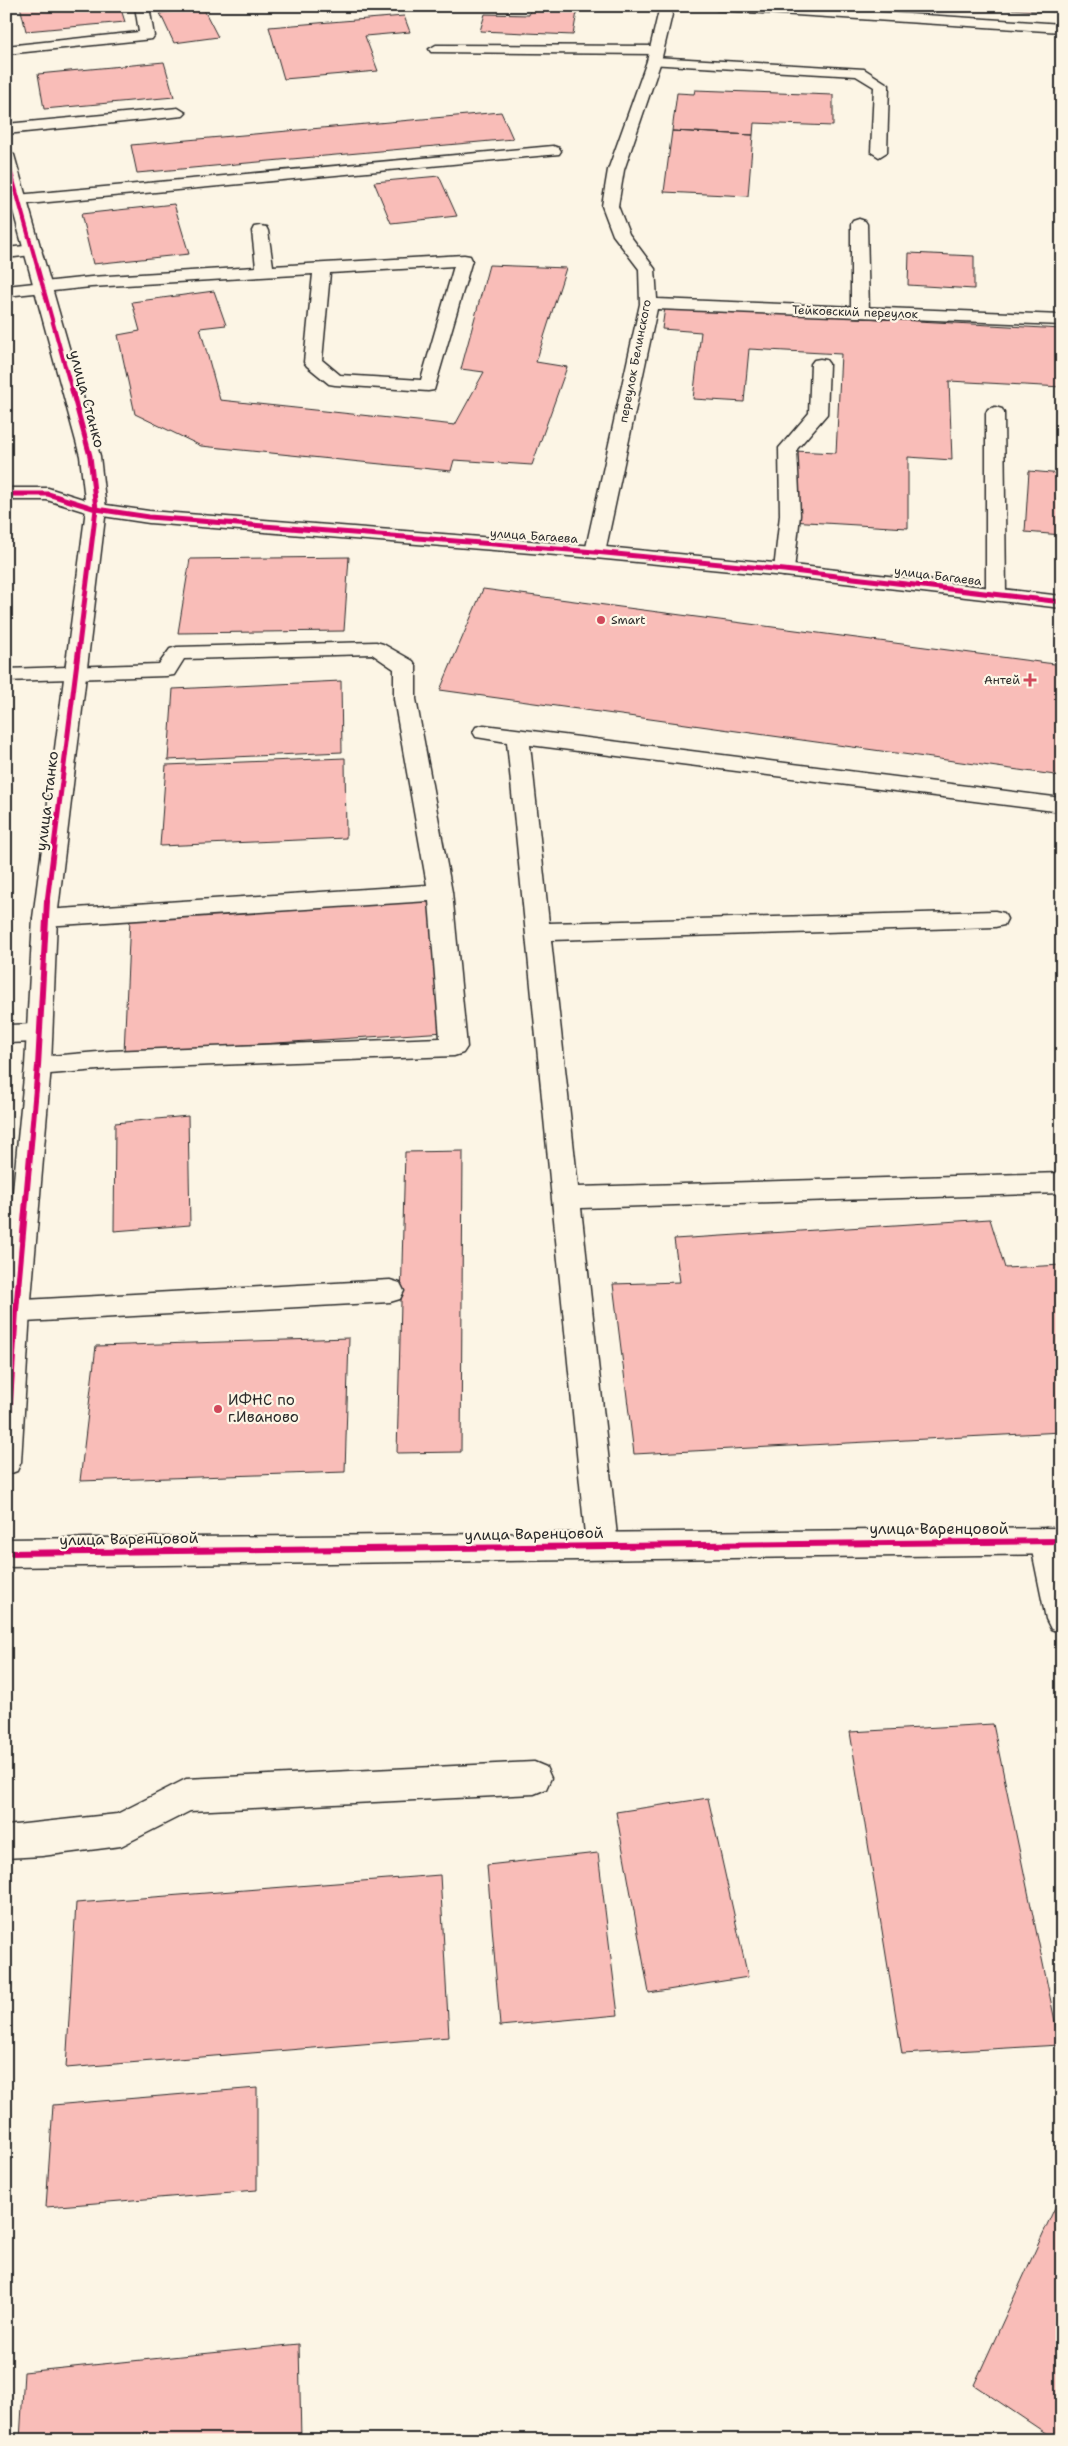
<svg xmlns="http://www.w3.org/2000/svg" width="1068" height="2446" font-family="'Shantell Sans',sans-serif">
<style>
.building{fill:#f9bdb8;stroke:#2b2b2b}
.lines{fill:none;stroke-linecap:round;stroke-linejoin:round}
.lane-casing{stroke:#2b2b2b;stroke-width:3}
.street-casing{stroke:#2b2b2b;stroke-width:3}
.secondary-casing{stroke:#2b2b2b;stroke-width:3}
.lane{fill:#fcf5e5;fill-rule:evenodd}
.street{fill:#fcf5e5;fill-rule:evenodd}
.secondary{fill:#fcf5e5;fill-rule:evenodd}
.cycleway-far2-casing{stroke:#fcf5e5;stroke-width:5.5}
.cycleway-far1-casing{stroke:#fcf5e5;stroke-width:8}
.cycleway-casing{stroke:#fcf5e5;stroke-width:9}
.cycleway-far2{stroke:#d6006c;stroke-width:4}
.cycleway-far1{stroke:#d6006c;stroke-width:5}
.cycleway{stroke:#d6006c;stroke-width:6}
.poi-dot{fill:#d1495b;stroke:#fcf5e5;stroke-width:2}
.labels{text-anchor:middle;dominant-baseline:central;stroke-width:4.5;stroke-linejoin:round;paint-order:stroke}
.far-street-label{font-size:12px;fill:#2b2b2b;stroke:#fcf5e5}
.far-poi-label{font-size:12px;fill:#2b2b2b;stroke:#fcf5e5;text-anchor:start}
.street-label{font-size:15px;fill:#2b2b2b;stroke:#fcf5e5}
.poi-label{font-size:15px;fill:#2b2b2b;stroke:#fcf5e5;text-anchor:start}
</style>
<rect width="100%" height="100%" fill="#fcf5e5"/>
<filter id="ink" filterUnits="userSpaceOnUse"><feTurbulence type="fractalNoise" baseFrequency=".02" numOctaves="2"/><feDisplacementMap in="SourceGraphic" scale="10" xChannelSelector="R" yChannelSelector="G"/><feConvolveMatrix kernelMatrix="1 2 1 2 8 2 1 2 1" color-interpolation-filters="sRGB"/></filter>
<g filter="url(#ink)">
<!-- building -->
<path class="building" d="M20,6H120L125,22L26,31Z
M531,6H578L573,35L480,31L485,14L529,15Z
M965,6H1055V12Z
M203,8L218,37L174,43L160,13Z
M404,16L410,32L365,36L378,71L284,79L269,27Z
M164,62L174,97L44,109L38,74Z
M695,90L833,95V126L754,123L753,135L672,131L677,93L694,94Z
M501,112L513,139L137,173L131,145Z
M672,131L753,135L748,196L664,192Z
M439,176L457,216L391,223L374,182Z
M174,204L189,254L93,264L81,214Z
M909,253L974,256V289L908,285Z
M489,265L566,268L536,362L567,367L532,465L454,460L451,471L201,446L135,414L118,335L140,331L132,302L214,291L226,325L200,328L220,400L455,425L484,372L461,369Z
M665,307L1062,329V387L949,381L952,460L908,457V528L790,521L794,451L836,453L841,354L749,349L744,402L693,399L701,332L662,329Z
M1029,471L1062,474V535L1025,532Z
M349,557L344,631L178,633L190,559Z
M483,589L1062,665V776L440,690Z
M341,681L342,752L168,760L173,689Z
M345,758L346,838L160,846L166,765Z
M432,899L445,1032L124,1053L130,918Z
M188,1116L190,1225L114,1231L115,1123Z
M463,1151L461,1452L397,1453L405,1152Z
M990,1219L1005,1268L1062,1265V1432L634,1454L613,1284L680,1282L674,1239Z
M349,1338L345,1472L80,1481L96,1346Z
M993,1724L1060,2045L902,2054L850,1732Z
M708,1798L748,1977L649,1993L616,1812Z
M598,1853L618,2015L500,2026L487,1865Z
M440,1875L449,2037L66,2068L76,1903Z
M257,2088V2190L46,2207L53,2105Z
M1062,2192V2440H1056L974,2385Z
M299,2344L301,2440H20L24,2372Z"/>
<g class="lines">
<defs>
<path id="lane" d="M135,6H149L154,36L152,39L6,54V46L139,32Z
M710,6H787L1062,24V32L717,10Z
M436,45L656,46L663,50L656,54L431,52L429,49Z
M654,57L864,69L889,85L887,152L879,157L871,152L874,87L856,76L649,64L647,61Z
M178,108L186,113L183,116L6,134V124Z
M553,146L559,148L561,151L559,154L6,206V196Z
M859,219L865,221L867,224L869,313L866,317H854L851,313V224L853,221Z
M260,226L266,227L268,231L273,266L464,255L470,256L472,260L434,390L428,391L335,385L329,384L307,366L304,362L313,274L91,287L6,296V286L91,277L256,267L252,231L254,227ZM454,266L421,380L340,375L322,360L330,273Z
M34,245L40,246L42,250L40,254L6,258V248Z
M820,359L826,360L829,364L827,414L797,449L800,515L794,570L791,574L784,576L777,574L774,570L780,515L779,448L809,413L811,364L814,360Z
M995,407L1002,409L1004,413L1006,595L1003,599L996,601L989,599L986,595V413L988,409Z
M376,642L383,644L413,661L416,666V699L452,892L467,1047L463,1053L454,1056L110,1069L38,1075L29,1073L25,1066L29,1059L38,1057L110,1051L440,1038L429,901L45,926L36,924L33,918L36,912L45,910L427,885L394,699V669L372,654L184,659L174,675L166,676L6,681V669L159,664L170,649L177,647Z
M484,725L1062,798V812L530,745L549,923L995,911L1004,913L1007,919L1004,925L995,927L551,940L578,1187L1062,1173V1193L581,1208L618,1545L613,1555L602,1558L591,1555L586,1545L507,742L476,737L473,732L476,727Z
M38,1024L47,1027L51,1033L47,1039L38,1042L6,1043V1025Z
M390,1280L400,1283L404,1291L400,1299L390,1302L6,1323V1301Z
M1046,1528L1057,1532L1062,1542V1633L1051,1629L1046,1619L1030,1541L1035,1532Z
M534,1762L546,1767L551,1778L546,1789L534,1794L190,1811L121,1846L42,1856L6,1858V1826L117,1814L186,1779Z"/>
<path id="street" d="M660,6H674L661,61L624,170L618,206L629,234L655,269L657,299L1062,315V325L657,309L605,552L602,556L595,558L588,556L585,552L640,304L639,269L613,235L602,206L608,170L647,61Z
M6,150L14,155L100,456L106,509L57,918L51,1066L30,1311L21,1462L17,1471L6,1475V1264L25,1066L33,918L86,509L80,456L6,185Z
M1062,1528V1554L6,1567V1539Z"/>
<path id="secondary" d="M6,488H48L99,504L149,511L595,546L784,564L1062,596V608L784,576L595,558L149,523L96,515L47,500H6Z"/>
</defs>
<!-- lane casing -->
<use href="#lane" class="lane-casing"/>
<!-- street casing -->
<use href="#street" class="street-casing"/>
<!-- secondary casing -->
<use href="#secondary" class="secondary-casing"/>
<!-- lane -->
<use href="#lane" class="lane"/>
<!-- street -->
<use href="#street" class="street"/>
<!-- secondary -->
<use href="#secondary" class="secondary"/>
<defs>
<path id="cycleway-far2" d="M6,155L72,391"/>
<path id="cycleway-far1" d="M6,494H48L96,509L149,517L595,552L784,570L1062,602
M47,902L96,509L90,456L72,390"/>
<path id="cycleway" d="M6,1462L16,1311L38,1066L47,901
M6,1553L1062,1541"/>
</defs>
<!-- cycleway-far2 casing -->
<use href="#cycleway-far2" class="cycleway-far2-casing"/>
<!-- cycleway-far1 casing -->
<use href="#cycleway-far1" class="cycleway-far1-casing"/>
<!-- cycleway casing -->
<use href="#cycleway" class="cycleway-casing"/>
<!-- cycleway-far2 -->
<use href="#cycleway-far2" class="cycleway-far2"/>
<!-- cycleway-far1 -->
<use href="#cycleway-far1" class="cycleway-far1"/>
<!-- cycleway -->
<use href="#cycleway" class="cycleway"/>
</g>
</g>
<!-- markers -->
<g class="poi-dot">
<circle cx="601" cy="620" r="5"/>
<path d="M1027.5 672.5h5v5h5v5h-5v5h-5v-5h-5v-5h5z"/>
<circle cx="218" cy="1409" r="5"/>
</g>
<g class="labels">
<!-- far-street labels -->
<g class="far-street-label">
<text transform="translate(855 312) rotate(2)">Тейковский переулок</text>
<text transform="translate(635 361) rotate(-79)">переулок Белинского</text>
<text transform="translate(534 536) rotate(4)">улица Багаева</text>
<text transform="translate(938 576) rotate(7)">улица Багаева</text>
</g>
<!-- far-poi labels -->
<g class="far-poi-label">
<text x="611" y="620">Smart</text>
<text x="1020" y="680" text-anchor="end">Антей</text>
</g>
<!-- street labels -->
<g class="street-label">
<text transform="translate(87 399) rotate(75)">улица Станко</text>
<text transform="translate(47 801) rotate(-83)">улица Станко</text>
<text x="939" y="1529">улица Варенцовой</text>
<text transform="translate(534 1534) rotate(-1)">улица Варенцовой</text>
<text transform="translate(129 1539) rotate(-1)">улица Варенцовой</text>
</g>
<!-- poi labels -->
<g class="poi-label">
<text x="228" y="1400">ИФНС по<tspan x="228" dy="17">г.Иваново</tspan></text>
</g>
</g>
<!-- margin -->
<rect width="1068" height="2446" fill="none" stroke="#fcf5e5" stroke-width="25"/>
<rect x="12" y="12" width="1043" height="2421" fill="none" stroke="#2b2b2b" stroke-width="2" filter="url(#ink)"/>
</svg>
